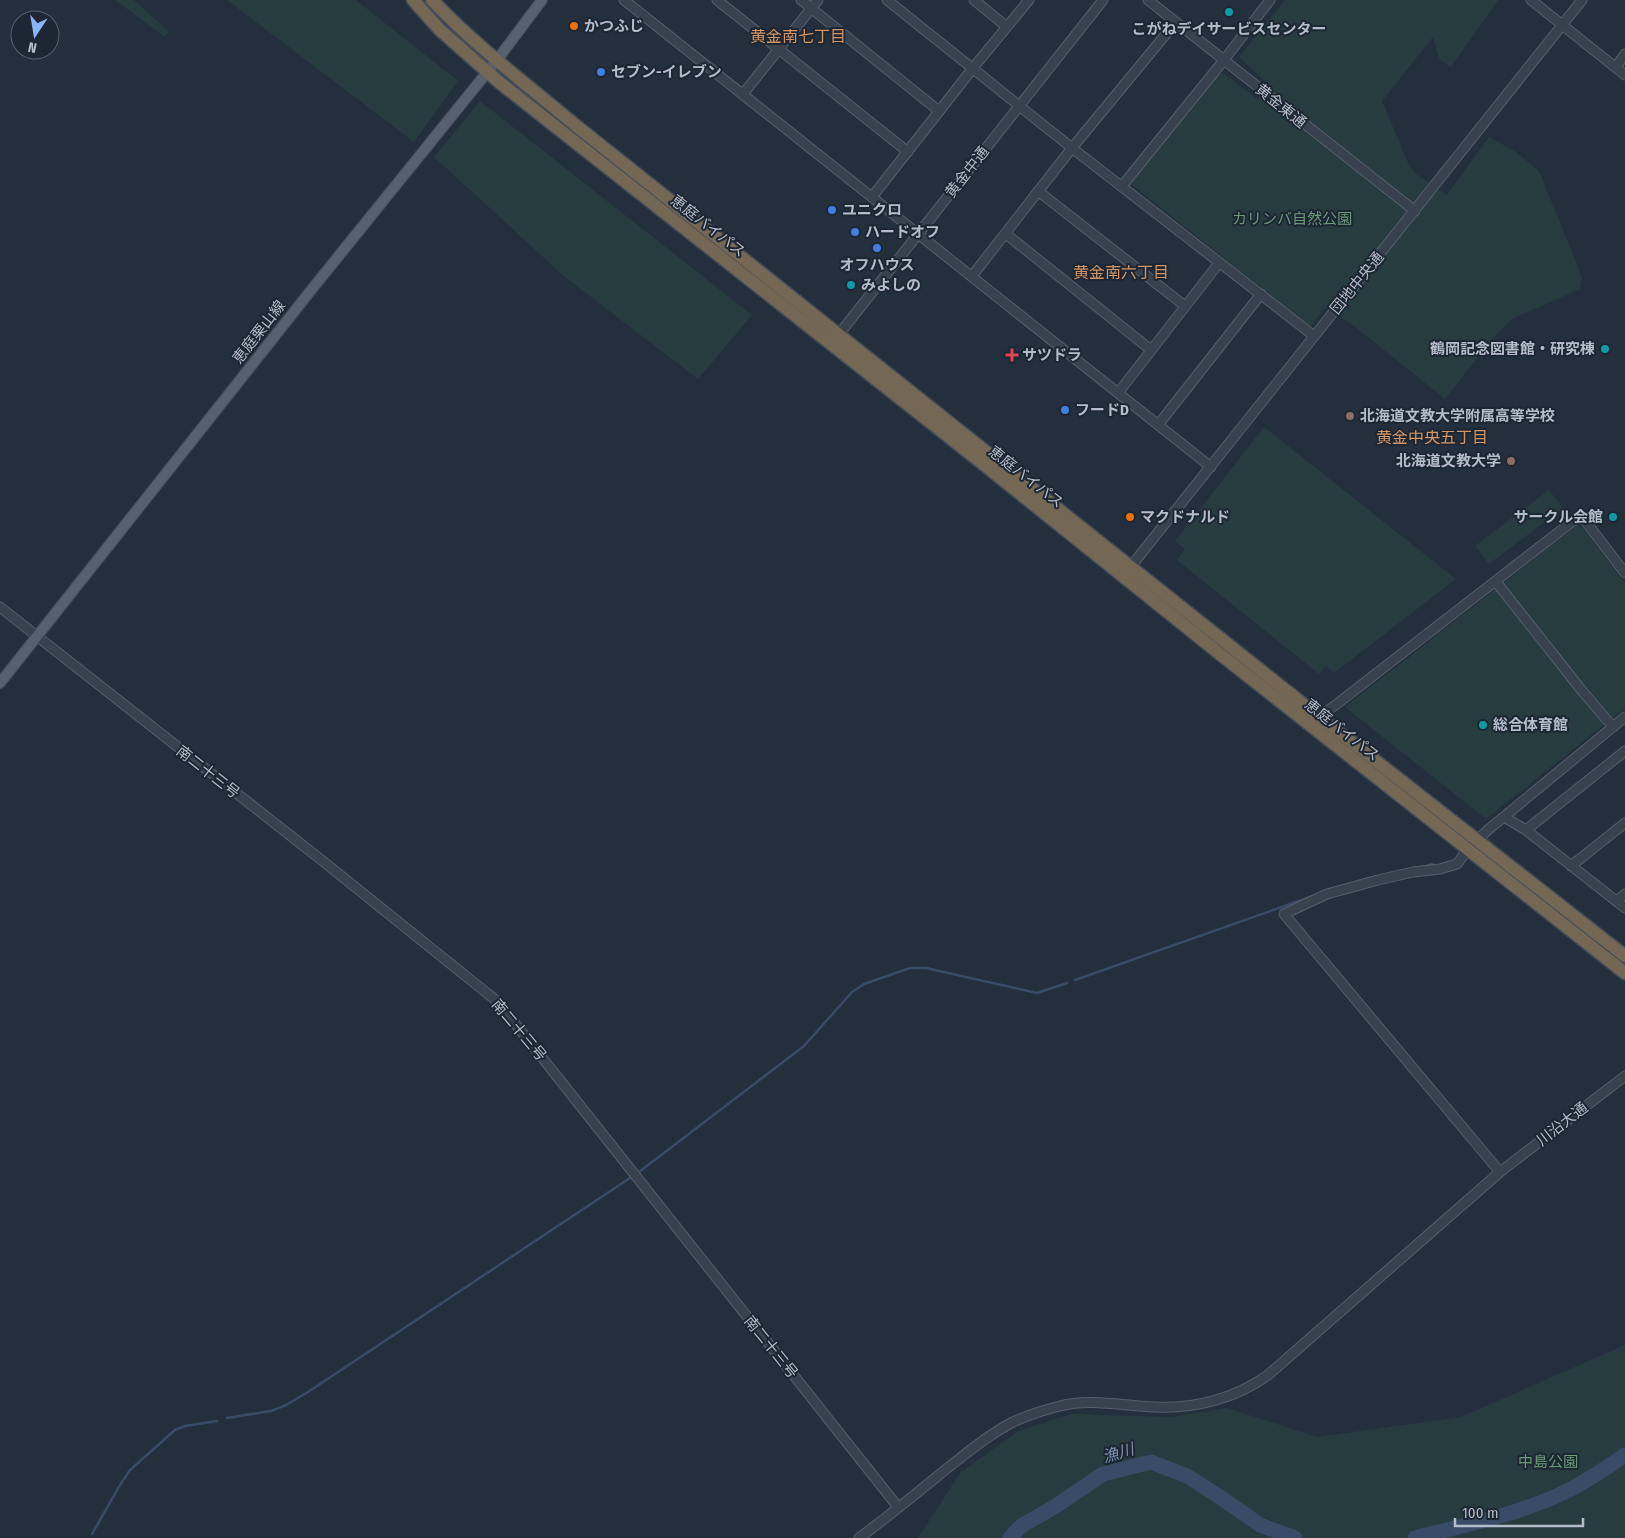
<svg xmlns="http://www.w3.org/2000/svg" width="1625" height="1538" font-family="'Fira Sans Condensed','Noto Sans JP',sans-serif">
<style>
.green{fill:#263c3f}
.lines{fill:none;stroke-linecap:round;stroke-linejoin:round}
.stream{stroke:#394c67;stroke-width:2.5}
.river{stroke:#394c67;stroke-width:15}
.minor-casing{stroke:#565f6c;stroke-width:11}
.major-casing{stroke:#414a57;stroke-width:12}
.highway-casing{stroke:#434c59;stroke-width:15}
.minor{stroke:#38414e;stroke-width:9}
.major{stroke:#56606e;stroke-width:10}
.highway{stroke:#746855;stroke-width:12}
.culture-dot{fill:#0f9aa8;stroke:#1d2633;stroke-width:2}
.food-dot{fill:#e8710a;stroke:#1d2633;stroke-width:2}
.shop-dot{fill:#3f7fe0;stroke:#1d2633;stroke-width:2}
.health-dot{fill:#e0444e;stroke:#1d2633;stroke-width:2}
.education-dot{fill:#8d6e63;stroke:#1d2633;stroke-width:2}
.labels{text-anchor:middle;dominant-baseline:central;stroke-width:4;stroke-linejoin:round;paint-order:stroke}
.poi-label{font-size:15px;font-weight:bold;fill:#b4bcc9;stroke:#1d2633;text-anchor:start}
.street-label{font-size:15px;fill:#b4bcc9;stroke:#1d2633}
.park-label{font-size:15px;fill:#6b9a76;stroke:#1d2633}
.neighbourhood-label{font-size:16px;fill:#d59563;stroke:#1d2633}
.water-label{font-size:16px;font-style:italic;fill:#7c92b1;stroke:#1d2633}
</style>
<rect width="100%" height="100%" fill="#242f3e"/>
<!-- green -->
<path class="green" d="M115,0H134L169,32L165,37Z
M227,0H356L458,81L414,142Z
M1285,0H1498L1451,67L1439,59L1433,37L1382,101L1409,165L1417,175L1447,195L1489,137L1516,152L1539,171L1582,277L1580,289L1512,319L1493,338L1445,399L1349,322L1325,308L1310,327L1130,183L1217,73H1223L1257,99L1269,85L1239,57Z
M480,101L752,315L698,379L565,277L434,157Z
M1264,427L1456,579L1334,673L1326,666L1319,674L1177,560L1185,549L1175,541Z
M1549,490L1563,508L1489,564L1475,546Z
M1576,526L1582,527L1625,583V708L1486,819L1345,707Z
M1625,1345V1538H918L960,1473L1018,1431L1072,1414L1172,1417L1227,1408L1317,1437L1461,1417Z"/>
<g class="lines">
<!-- stream -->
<path class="stream" d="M1422,867L1433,864
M1075,980L1313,896
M227,1418L271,1411L286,1405L308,1392L639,1172L804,1046L852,992L864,984L910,968H926L1037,993L1067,983
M92,1534L120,1485L130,1470L175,1430L185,1426L217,1421"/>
<!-- river -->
<path class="river" d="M1010,1538L1021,1526L1056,1506L1103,1474L1151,1462L1187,1476L1217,1495L1260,1525L1295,1538
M1415,1538C1464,1525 1516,1515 1563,1493C1584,1483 1605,1469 1625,1455"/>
<defs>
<path id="minor" d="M624,0L1211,467
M717,0L908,152
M801,0L939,111
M887,0L1072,148L1314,336
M974,0L1007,27
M1148,0L1415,211
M1531,0L1625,75
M1616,67L1625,54
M743,94L818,0
M1122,186L1224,60L1270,0
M1038,191L1185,306
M872,197L973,68L1029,0
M1006,234L1151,350
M972,276L1072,148L1176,22
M836,338L1103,0
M1118,393L1219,263
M1158,425L1261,294
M1128,570L1582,0
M1496,582L1583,692L1613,727
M0,607L324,862L498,1002L898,1507
M1320,717L1573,521L1583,518L1625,573
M1504,817L1526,830L1625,908
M1526,830L1625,751
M1571,866L1625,823
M1616,901L1625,894
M1500,1172L1284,914L1327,894L1378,880L1413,872L1440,869L1457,864L1468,849L1489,829L1625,717
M859,1538C889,1516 917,1493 945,1470C967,1453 988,1435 1013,1422C1028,1415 1044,1410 1060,1406C1090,1398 1123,1406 1154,1407C1194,1409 1235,1399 1268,1375L1500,1172L1625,1076"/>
<path id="major" d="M0,683L312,289L497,60L542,0"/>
<path id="highway" d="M413,0L440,30L499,82L977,459L1220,654L1625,973
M432,0C475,45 526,84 574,124L1303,704L1625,956"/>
</defs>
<!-- minor casing -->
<use href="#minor" class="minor-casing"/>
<!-- major casing -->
<use href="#major" class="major-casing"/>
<!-- highway casing -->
<use href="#highway" class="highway-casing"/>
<!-- minor -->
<use href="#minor" class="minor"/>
<!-- major -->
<use href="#major" class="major"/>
<!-- highway -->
<use href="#highway" class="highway"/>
</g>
<!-- markers -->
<g class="culture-dot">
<circle cx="1229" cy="12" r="5"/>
<circle cx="851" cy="285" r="5"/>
<circle cx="1605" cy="349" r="5"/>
<circle cx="1613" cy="517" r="5"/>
<circle cx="1483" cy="725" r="5"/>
</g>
<g class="food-dot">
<circle cx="574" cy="26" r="5"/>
<circle cx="1130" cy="517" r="5"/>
</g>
<g class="shop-dot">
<circle cx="601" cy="72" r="5"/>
<circle cx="832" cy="210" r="5"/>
<circle cx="855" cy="232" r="5"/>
<circle cx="877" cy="248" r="5"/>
<circle cx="1065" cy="410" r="5"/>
</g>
<path class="health-dot" d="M1009.5 347.5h5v5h5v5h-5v5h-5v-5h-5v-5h5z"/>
<g class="education-dot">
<circle cx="1350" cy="416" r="5"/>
<circle cx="1511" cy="461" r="5"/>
</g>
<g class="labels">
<!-- poi labels -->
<g class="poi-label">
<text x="584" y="26">かつふじ</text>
<text x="1229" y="29" text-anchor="middle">こがねデイサービスセンター</text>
<text x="611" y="72">セブン-イレブン</text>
<text x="842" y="210">ユニクロ</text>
<text x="865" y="232">ハードオフ</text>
<text x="877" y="265" text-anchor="middle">オフハウス</text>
<text x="861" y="285">みよしの</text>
<text x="1595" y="349" text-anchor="end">鶴岡記念図書館・研究棟</text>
<text x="1022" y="355">サツドラ</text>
<text x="1075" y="410">フードD</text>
<text x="1360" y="416">北海道文教大学附属高等学校</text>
<text x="1501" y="461" text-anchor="end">北海道文教大学</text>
<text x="1140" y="517">マクドナルド</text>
<text x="1603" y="517" text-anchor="end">サークル会館</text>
<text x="1493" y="725">総合体育館</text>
</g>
<!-- street labels -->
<g class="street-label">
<text transform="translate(1281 106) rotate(39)">黄金東通</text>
<text transform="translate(967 172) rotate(-52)">黄金中通</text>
<text transform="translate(708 226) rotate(38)">恵庭バイパス</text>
<text transform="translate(1357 283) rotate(-51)">団地中央通</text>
<text transform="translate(259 332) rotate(-52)">恵庭栗山線</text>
<text transform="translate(1026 477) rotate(38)">恵庭バイパス</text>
<text transform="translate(1342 730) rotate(38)">恵庭バイパス</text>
<text transform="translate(208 772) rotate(38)">南二十三号</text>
<text transform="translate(519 1030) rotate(50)">南二十三号</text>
<text transform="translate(1562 1124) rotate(-38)">川沿大通</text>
<text transform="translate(771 1347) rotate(51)">南二十三号</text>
</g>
<!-- park labels -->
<g class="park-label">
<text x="1292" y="219">カリンバ自然公園</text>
<text x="1548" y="1462">中島公園</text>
</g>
<!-- neighbourhood labels -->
<g class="neighbourhood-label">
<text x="798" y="36">黄金南七丁目</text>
<text x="1121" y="272">黄金南六丁目</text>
<text x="1432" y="437">黄金中央五丁目</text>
</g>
<!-- water labels -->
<g class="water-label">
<text transform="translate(1118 1453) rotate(-16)">漁川</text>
</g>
</g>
<!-- north arrow -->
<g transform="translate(35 35) rotate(192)"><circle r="24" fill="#1d2633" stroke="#59626f"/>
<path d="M0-4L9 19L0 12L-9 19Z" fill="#8ab4f8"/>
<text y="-8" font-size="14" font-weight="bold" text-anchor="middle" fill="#b4bcc9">N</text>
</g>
<!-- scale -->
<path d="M1455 1518v8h128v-8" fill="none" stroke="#b4bcc9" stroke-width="2.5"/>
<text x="1462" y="1518" font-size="15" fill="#b4bcc9" stroke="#1d2633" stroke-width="4" paint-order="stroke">100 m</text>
</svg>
